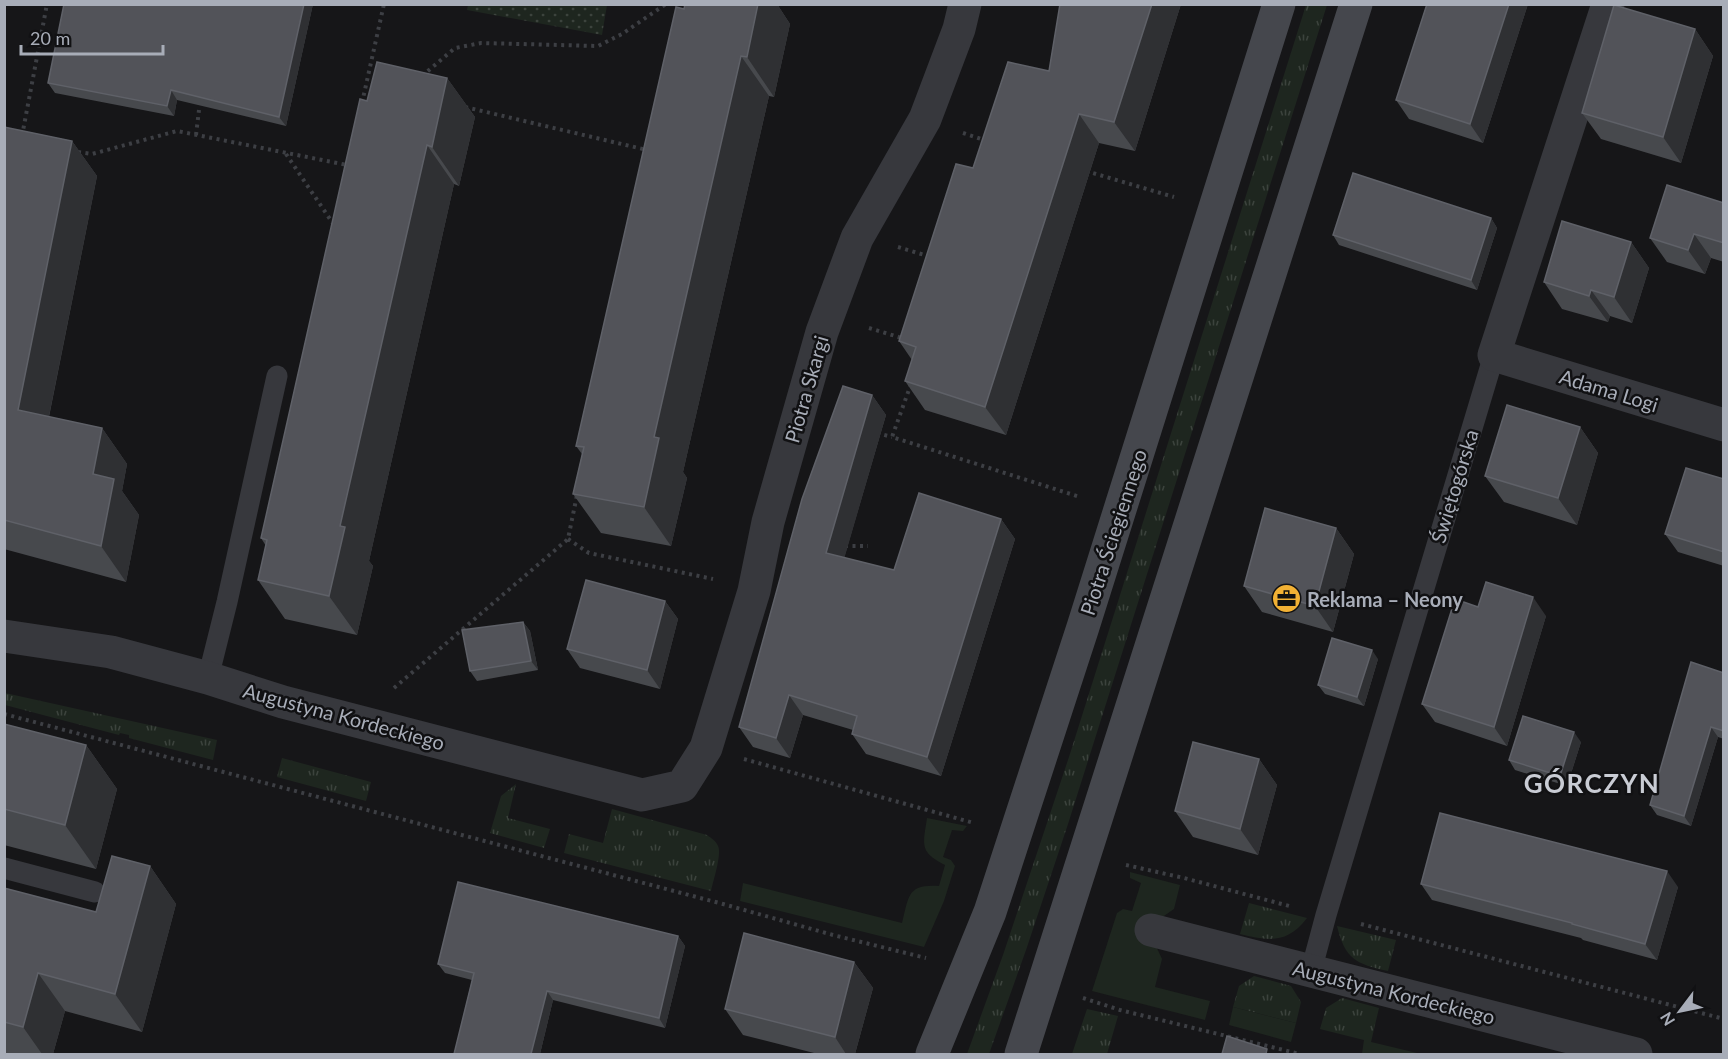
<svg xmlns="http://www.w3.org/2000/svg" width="1728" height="1059" font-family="Lato,sans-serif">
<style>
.grass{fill:url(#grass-tufts)}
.park{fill:url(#park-dots)}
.garden{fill:#1e261f}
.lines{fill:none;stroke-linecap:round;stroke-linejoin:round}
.path{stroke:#3d3f44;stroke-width:4;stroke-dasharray:3 4.5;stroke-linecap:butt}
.lane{stroke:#37383d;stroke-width:21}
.street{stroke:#37383d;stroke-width:33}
.secondary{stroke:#45474d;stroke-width:33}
.wall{fill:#47494d}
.shaded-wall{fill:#2f3033}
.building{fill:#525359;stroke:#5f6168;stroke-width:1.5}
.labels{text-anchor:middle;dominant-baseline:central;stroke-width:5;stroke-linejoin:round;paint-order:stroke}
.street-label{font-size:20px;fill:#a8adb8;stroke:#111113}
.poi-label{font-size:20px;font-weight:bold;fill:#a8adb8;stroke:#111113;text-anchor:start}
.district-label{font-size:26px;font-weight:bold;letter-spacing:1.5px;fill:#c9ccd4;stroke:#111113}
</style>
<defs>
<pattern id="grass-tufts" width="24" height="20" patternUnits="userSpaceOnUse" patternTransform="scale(1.5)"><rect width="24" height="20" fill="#1e261f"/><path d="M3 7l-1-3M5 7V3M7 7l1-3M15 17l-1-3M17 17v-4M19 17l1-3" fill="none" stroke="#3c433d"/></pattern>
<pattern id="park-dots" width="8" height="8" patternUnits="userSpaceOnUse" patternTransform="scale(1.5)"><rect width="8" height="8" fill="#1e261f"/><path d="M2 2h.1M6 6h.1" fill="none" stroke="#3c433d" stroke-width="1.8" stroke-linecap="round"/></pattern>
</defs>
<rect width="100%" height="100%" fill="#161618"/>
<!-- grass -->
<path class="grass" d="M1306,5H1327L1068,824L1026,950L989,1054H967L1003,955L1069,757Z
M5,693L217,740L213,760L129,738V735L120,733L119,735L5,705Z
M282,758L371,782L366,801L277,777Z
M516,784L508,818L550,829L544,848L490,833L501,796Z
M612,809L707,835C711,838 716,841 718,846C722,854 713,881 711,891L564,853L569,834L603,843Z
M1249,903L1307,918C1287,944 1269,941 1240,934Z
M1337,926L1396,940L1388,971C1356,964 1345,959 1337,926Z
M1254,976L1291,986L1301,1002L1296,1023L1233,1007L1239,986Z
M1342,998L1379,1008L1371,1042L1421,1054H1362L1364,1040L1320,1029L1326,1008Z
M1087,1009L1118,1016L1107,1054H1072Z"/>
<!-- park -->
<path class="park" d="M468,5V4L607,5L602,35L467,10Z"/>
<!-- garden -->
<path class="garden" d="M927,818L967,826L963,831L952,830L943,857L951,860L955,866L944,901L924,947L740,901L743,883L902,923C909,896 907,884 939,886L945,865C919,852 923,845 927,818Z
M1130,872L1180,885L1174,909L1161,918L1155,944L1162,959L1155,987L1210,1001L1205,1020L1092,991L1117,913L1123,909L1132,911L1141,883L1130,878Z
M1233,1007L1296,1023L1291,1042L1229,1025Z"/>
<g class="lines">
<!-- path -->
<path class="path" d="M422,76L455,48L481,43L598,46L622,34L666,4
M362,103L384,4
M465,107L647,150
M963,133L987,141
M196,135L199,110
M22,136L47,4
M78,152L92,154L177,131L347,165
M286,154L334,225
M1086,171L1174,197
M898,247L931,257
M869,328L905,339
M911,384L892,437L1080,497
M877,433L892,437
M568,539L589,553L713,579
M845,546H868
M394,688L568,539L577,495
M4,714L723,904L833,935L926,958
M744,759L974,823
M1126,865L1184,878L1293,907
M1361,924L1724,1019
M1083,998L1120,1010L1300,1054"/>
<!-- lane -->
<path class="lane" d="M208,678L227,602L277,376
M4,868L95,892
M1311,971L1326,915L1494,355"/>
<!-- street -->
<path class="street" d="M1608,4L1494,355L1724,425
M4,636L111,652L208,678L283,702L642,795L682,786L706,748L754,591L768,522L822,332L857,238L925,119L959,29L965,4
M1151,930L1636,1054"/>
<!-- secondary -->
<path class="secondary" d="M932,1054L990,912L1083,627L1279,4
M1021,1054L1356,4"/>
</g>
<!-- wall -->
<path class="wall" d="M313,4L286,126L177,100L174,116L55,93L48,83Z
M685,4H777L790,24L774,97L769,96L683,472L687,478L671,546L601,533L573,494L582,454L576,446Z
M1060,4H1181L1135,151L1099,143L1006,435L925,410L905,381L912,360L899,341L973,168L1049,71Z
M1427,4H1528L1483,143L1409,119L1396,100Z
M1695,29L1713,56L1681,163L1601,139L1582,113Z
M447,78L475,117L459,186L454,184L369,561L373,566L357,635L285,619L258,580L266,546L261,538L367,101Z
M4,127L72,141L97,176L49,417L102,428L127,464L122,491L139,515L126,582L4,549Z
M1724,203V262L1711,258L1705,274L1667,262L1650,238Z
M1491,218L1497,228L1477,290L1339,245L1333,235Z
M1631,242L1649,268L1632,323L1610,316L1608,322L1562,309L1544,282Z
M872,395L886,415L844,558L894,570L1001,519L1015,539L941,776L866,754L852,734L853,730L803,715L790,758L753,747L739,727Z
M1580,427L1598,453L1577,525L1504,502L1485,476Z
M1724,479V566L1678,552L1665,534Z
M1336,528L1354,554L1333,632L1262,612L1244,586Z
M665,601L678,619L660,689L580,668L567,649Z
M1478,607L1546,616L1507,746L1435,722L1422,704Z
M523,622L530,631L538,670L477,681L470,671Z
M1378,659L1364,706L1325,694L1318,685Z
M1724,673V739L1718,737L1691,826L1657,815L1650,805Z
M4,724L86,745L117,789L96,869L4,845Z
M1581,742L1567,786L1515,770L1509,760Z
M1259,759L1277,785L1258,855L1193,837L1175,811Z
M150,866L176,904L142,1032L65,1011L53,1054H9L4,1053V888L96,912Z
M1421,884L1678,887L1657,960L1583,940L1581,938L1432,900Z
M678,936L685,946L665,1028L553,1000L540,1054H454L472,980L445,973L438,964Z
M854,962L873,988L855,1054H818L743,1035L725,1009Z"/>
<!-- shaded-wall -->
<path class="shaded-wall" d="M304,4H313L286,126L279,117Z
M758,4H777L790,24L774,97L747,57Z
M1152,4H1181L1135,151L1114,122Z
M1509,4H1528L1483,143L1470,124Z
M1695,29L1713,56L1681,163L1663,137Z
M741,56L769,96L683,472L687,478L671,546L644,507L654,437Z
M447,78L475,117L459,186L432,147Z
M171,90L177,100L174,116L167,106Z
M1079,114L1099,143L1006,435L985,407Z
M72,141L97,176L43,446L18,410Z
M427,145L454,184L369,561L373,566L357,635L329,596L340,526Z
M1491,218L1497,228L1477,290L1471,280Z
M1694,234L1711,258L1705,274L1688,250Z
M1631,242L1649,268L1632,323L1614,297Z
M1591,290L1610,316L1608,322L1589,296Z
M872,395L886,415L840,573L826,553Z
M1580,427L1598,453L1577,525L1558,498Z
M102,428L127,464L122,491L139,515L126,582L101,546L93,474Z
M1001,519L1015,539L941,776L927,757Z
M1336,528L1354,554L1333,632L1315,606Z
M1533,597L1546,616L1507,746L1494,727Z
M665,601L678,619L660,689L647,670Z
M523,622L530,631L538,670L531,661Z
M1372,650L1378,659L1364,706L1357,697Z
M789,695L803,715L790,758L776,738Z
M1711,727L1718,737L1691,826L1684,816Z
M1574,732L1581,742L1567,786L1560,776Z
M86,745L117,789L96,869L65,825Z
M1259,759L1277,785L1258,855L1240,829Z
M150,866L176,904L142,1032L115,994Z
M1667,871L1678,887L1657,960L1645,944Z
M678,936L685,946L665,1028L659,1018Z
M854,962L873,988L855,1054H846L835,1037Z
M38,973L65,1011L53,1054H42L23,1027Z
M547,991L553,1000L540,1054H531Z"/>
<!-- building -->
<path class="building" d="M64,4H304L279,117L171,90L167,106L48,83Z
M685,4H758L747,57L741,56L654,437L659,438L644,507L573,494L584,447L576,446L676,7L684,9Z
M1060,4H1152L1114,122L1079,114L985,407L905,381L916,347L899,341L956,164L973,168L1008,62L1049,71Z
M1427,4H1509L1470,124L1396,100Z
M1614,5L1695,29L1663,137L1582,113Z
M377,62L447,78L432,147L427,145L340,526L345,527L329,596L258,580L267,540L261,538L360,99L367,101Z
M4,127L72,141L18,410L102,428L93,474L114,479L101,546L4,520Z
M1353,173L1491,218L1471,280L1333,235Z
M1667,185L1724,203V243L1694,234L1688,250L1650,238Z
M1562,221L1631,242L1614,297L1591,290L1589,296L1544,282Z
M843,386L872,395L826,553L894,570L919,493L1001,519L927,757L852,734L857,716L789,695L776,738L739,727L802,499Z
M1507,405L1580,427L1558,498L1485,476Z
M1686,468L1724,479V552L1665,534Z
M1265,508L1336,528L1315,606L1244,586Z
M586,580L665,601L647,670L567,649Z
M1486,582L1533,597L1494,727L1422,704L1455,599L1478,607Z
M523,622L531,661L470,671L462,630Z
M1332,638L1372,650L1357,697L1318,685Z
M1691,662L1724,673V731L1711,727L1684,816L1650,805Z
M1523,716L1574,732L1560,776L1509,760Z
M4,724L86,745L65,825L4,809Z
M1193,742L1259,759L1240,829L1175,811Z
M1440,813L1667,871L1645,944L1572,924V923L1421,884Z
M112,856L150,866L115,994L38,973L23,1027L4,1022V888L96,912Z
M458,882L678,936L659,1018L547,991L531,1054H454L474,973L438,964Z
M744,933L854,962L835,1037L725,1009Z
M1227,1036L1267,1049L1266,1054H1222Z"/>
<!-- icons -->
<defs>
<symbol id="office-disc" viewBox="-11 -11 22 22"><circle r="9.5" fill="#f2b134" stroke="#111113"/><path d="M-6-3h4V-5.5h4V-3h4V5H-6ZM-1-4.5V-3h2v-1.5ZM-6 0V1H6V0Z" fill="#111"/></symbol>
</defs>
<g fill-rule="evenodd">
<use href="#office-disc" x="1270" y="582" width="33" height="33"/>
</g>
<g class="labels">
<!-- street labels -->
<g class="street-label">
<text transform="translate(806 389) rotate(-74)">Piotra Skargi</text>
<text transform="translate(1609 390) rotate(17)">Adama Logi</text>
<text transform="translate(1454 486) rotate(-73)">Świętogórska</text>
<text transform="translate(1113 532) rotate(-72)">Piotra Ściegiennego</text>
<text transform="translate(344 716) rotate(15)">Augustyna Kordeckiego</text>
<text transform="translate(1394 992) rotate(14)">Augustyna Kordeckiego</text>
</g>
<!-- poi labels -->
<g class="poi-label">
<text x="1307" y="599">Reklama – Neony</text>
</g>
<!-- district labels -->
<g class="district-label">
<text x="1592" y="783">GÓRCZYN</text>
</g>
</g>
<!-- border -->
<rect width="1728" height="1059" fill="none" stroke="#a8adb8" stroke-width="12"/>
<!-- north arrow -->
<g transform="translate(1680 1011) rotate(238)" stroke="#111113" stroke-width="4.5" paint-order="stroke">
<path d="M0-4.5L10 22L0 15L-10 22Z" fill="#a8adb8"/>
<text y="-9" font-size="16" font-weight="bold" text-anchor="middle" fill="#a8adb8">N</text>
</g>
<!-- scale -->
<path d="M21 45v9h142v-9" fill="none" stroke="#a8adb8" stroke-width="3"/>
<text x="30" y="45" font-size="18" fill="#a8adb8" stroke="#111113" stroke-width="4.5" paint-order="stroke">20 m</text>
</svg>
